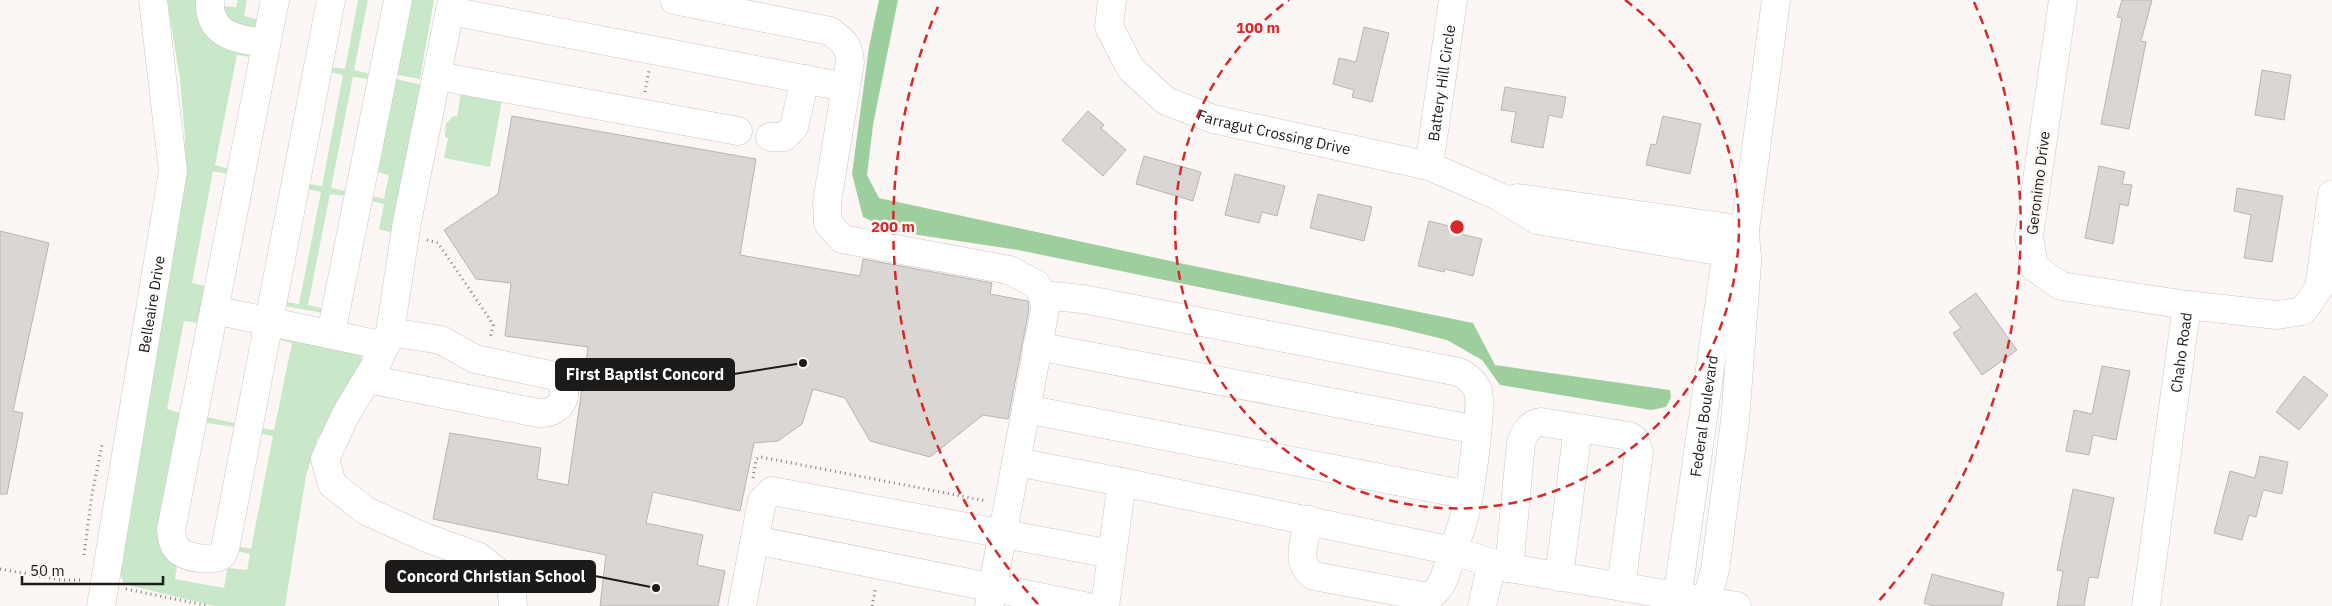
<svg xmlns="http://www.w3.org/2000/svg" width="2332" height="606" font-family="'IBM Plex Sans',sans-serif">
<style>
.green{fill:#c8e8c9}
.forest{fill:#9dce9e}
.building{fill:#dad6d4;stroke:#bab5b3}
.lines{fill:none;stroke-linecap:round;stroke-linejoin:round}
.minor-casing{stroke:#cac5c3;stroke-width:29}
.path{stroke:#837f7e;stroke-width:3;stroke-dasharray:1 4;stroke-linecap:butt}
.minor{stroke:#fff;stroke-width:28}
.ring{fill:none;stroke:#d62828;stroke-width:2.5;stroke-dasharray:9 6}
.labels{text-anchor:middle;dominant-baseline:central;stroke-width:5;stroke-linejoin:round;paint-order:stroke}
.street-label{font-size:15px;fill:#1d1b1a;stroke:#fcf7f5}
.centre{fill:#d62828;stroke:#fcf7f5;stroke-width:2.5}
.ring-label{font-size:15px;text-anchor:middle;font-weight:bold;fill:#d62828;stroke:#fcf7f5;stroke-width:5;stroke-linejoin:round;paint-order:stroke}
.leader{fill:none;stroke:#1d1b1a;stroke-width:2}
.callout-dot{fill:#1d1b1a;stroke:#fcf7f5;stroke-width:2}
.callout{fill:#1d1b1a;stroke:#1d1b1a;stroke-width:2}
.callout-label{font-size:16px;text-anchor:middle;font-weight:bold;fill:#fff}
</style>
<rect width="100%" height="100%" fill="#fcf7f5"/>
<!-- green -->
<path class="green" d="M167,0H198C206,45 209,43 252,51L251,57L237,55L215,165L229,169L227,174L213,171L192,283L206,286L198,323L184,321L167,409L181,413L159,539L161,547L177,565L175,579L224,588L227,570L229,568L247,570L250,554L236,551L237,546L251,549L273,436L259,433L260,428L274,430L292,343L277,339L276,335L360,353L363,363L317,440L306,476L285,606H214L124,584L120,573L182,176L185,138L180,79Z
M238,0H247L244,16L259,20L256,29L230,24L222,6L236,7Z
M358,0H368L354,70L367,73L369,76L367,79L353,77L331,188L346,191L343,196L330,194L308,305L321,308L323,313L281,305L285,302L299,304L321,192L307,189L309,184L322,186L343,75L330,72L331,67L345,69Z
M406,0H434L420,79L392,74Z
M391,78L423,85L393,233L379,229L384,204L370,201L371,196L384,199L389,175L376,172Z
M461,92L502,100L490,167L444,158L448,138L445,137L446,124L453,116L457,117Z
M207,417L234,423L235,427L206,423Z"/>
<!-- forest -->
<path class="forest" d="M879,0H898L873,125L867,175L879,198L1189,265L1473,323L1495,365L1670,390L1671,398L1666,407L1651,410L1500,385L1482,360L1447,340L1394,327L1018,250L892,231L863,217L852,174L869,47Z"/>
<!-- building -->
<path class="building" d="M2122,0H2152L2141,41L2146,42L2129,129L2101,124L2122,18L2117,17Z
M1364,27L1389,33L1372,102L1352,97L1354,90L1333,84L1339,58L1356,62Z
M2262,70L2291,75L2284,120L2255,115Z
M1505,87L1566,97L1562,118L1549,115L1543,148L1511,142L1516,112L1501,110Z
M1088,111L1104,125L1101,128L1126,150L1103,176L1062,140Z
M512,116L756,159L740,255L860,276L863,259L992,283L990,294L1028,301L1029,309L1008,419L983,415L930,457L870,441L845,398L813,389L802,424L778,441L754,443L740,511L653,492L646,523L703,535L697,565L725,571L718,606H600L606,555L433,519L450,433L541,448L537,479L568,485L588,347L505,336L511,283L476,279L444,230L498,194Z
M1663,116L1701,124L1690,174L1646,165L1651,144L1656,145Z
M1144,156L1201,172L1193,201L1136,184Z
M2099,166L2125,172L2122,184L2132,185L2128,206L2120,204L2113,244L2085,238Z
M1235,174L1285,186L1277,216L1262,212L1259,223L1225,215Z
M2237,188L2283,196L2272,262L2244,258L2251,215L2234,211Z
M1318,194L1372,207L1364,241L1310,228Z
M1429,221L1449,226L1448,231L1482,239L1473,276L1445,269L1444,272L1418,266Z
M0,231L49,243L13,411L23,413L7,494H0Z
M1976,293L2017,350L1982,375L1953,333L1961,328L1949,312Z
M2102,366L2130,371L2116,440L2093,435L2089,455L2066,451L2074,410L2092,414Z
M2304,376L2328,395L2299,430L2276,412Z
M2260,456L2288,462L2282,494L2263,490L2256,517L2249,515L2242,540L2214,533L2230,471L2255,478Z
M2073,489L2114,498L2098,578L2089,577L2084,606H2057L2063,571L2057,570Z
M1932,574L2004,593L2001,606H1934L1924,603Z"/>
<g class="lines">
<defs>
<g id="minor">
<path d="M210,0C208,37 238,38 266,44"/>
<path d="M275,0L171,530C172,537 172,543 177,549C185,558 212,562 222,555L225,549L331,0"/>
<path d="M452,0L407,222L390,332L379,359L346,414L325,459L332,484L366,511L424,537L479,557L511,583L513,606"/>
<path d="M674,0L830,31C843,41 849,45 850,62L827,202L828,223L842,239L1009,270L1036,284L1043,295L1045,309L989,606"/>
<path id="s1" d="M1112,0L1109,27L1131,69L1166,101L1213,119L1429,166L1498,196L1537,220L1747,256"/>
<path d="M2063,0L2029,236L2034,267L2061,286L2187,305L2277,315L2303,311L2319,288L2332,194"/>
<path d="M450,11L845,87"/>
<path d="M438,76L738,131"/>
<path d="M770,137H784L794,127L805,79"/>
<path id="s2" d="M1429,166L1453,0"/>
<path d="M1517,198L1745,230"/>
<path d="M1043,295L1083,299L1459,372C1467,377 1474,381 1478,391C1483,405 1470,495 1465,514C1462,526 1457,539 1453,551L1122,482"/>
<path d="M214,310L385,346"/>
<path d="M331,334L398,0"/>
<path d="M1037,346L1477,430"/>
<path d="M368,379L538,413C562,415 574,390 555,376L475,359L441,340L390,332"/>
<path d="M1026,409L1468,495"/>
<path d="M1016,462L1122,482L1105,606"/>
<path d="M1309,520C1305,539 1294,563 1314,576L1428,597C1444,590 1448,565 1453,551L1509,568L1737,606"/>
<path d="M755,540L1084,606"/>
<path d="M1509,568L1521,443C1525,432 1529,424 1541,422L1629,436L1634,439L1639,452L1621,587"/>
<path d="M1559,577L1578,428"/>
<path id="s3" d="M101,606L173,171L153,0"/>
<path d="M742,606L762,501L772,491L1112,554"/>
<path d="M1482,606L1492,563"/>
<path id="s4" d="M1676,606L1726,257L1738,240"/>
<path d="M1705,606L1715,570L1735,421L1747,263L1745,230L1776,0"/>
<path id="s5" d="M2146,606L2187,305"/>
</g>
</defs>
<!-- minor casing -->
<use href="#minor" class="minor-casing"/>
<!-- path -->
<path class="path" d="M645,92L649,71
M427,240L438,243L489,318L493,325L490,339
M753,478L756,459L761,457L987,501
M84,555L92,494L102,445
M0,569L62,580H81V578
M126,589L209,606
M872,606L876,587"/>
<!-- minor -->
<use href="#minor" class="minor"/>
</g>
<!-- distance rings -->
<g class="ring">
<path d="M1625 0A282 282 0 1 1 1289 0"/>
<path d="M1038 604A564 564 0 0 1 940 2M1974 2A564 564 0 0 1 1876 604"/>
</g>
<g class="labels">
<!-- street labels -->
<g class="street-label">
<text stroke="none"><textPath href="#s2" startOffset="84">Battery Hill Circle</textPath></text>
<text stroke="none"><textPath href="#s1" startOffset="235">Farragut Crossing Drive</textPath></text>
<text transform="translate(2038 183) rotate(-83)">Geronimo Drive</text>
<text stroke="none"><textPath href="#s3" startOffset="306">Belleaire Drive</textPath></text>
<text stroke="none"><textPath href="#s5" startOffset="256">Chaho Road</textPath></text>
<text stroke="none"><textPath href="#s4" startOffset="192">Federal Boulevard</textPath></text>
</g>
</g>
<circle cx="1457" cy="227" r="8" class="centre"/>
<g class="ring-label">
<text x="1258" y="33">100 m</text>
<text x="893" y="232">200 m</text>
</g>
<!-- callouts -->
<path class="leader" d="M803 363L734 374M656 588L595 576"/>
<g class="callout-dot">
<circle cx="803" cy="363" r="5"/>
<circle cx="656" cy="588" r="5"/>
</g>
<g class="callout">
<rect x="556" y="359" width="178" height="31" rx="5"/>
<rect x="386" y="561" width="209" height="31" rx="5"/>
</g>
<g class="callout-label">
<text x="645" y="380">First Baptist Concord</text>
<text x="491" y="582">Concord Christian School</text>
</g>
<!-- scale -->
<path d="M22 576v8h141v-8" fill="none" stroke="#1d1b1a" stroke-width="2.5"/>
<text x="30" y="576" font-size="15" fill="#1d1b1a" stroke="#fcf7f5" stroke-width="4" paint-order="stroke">50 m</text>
</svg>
